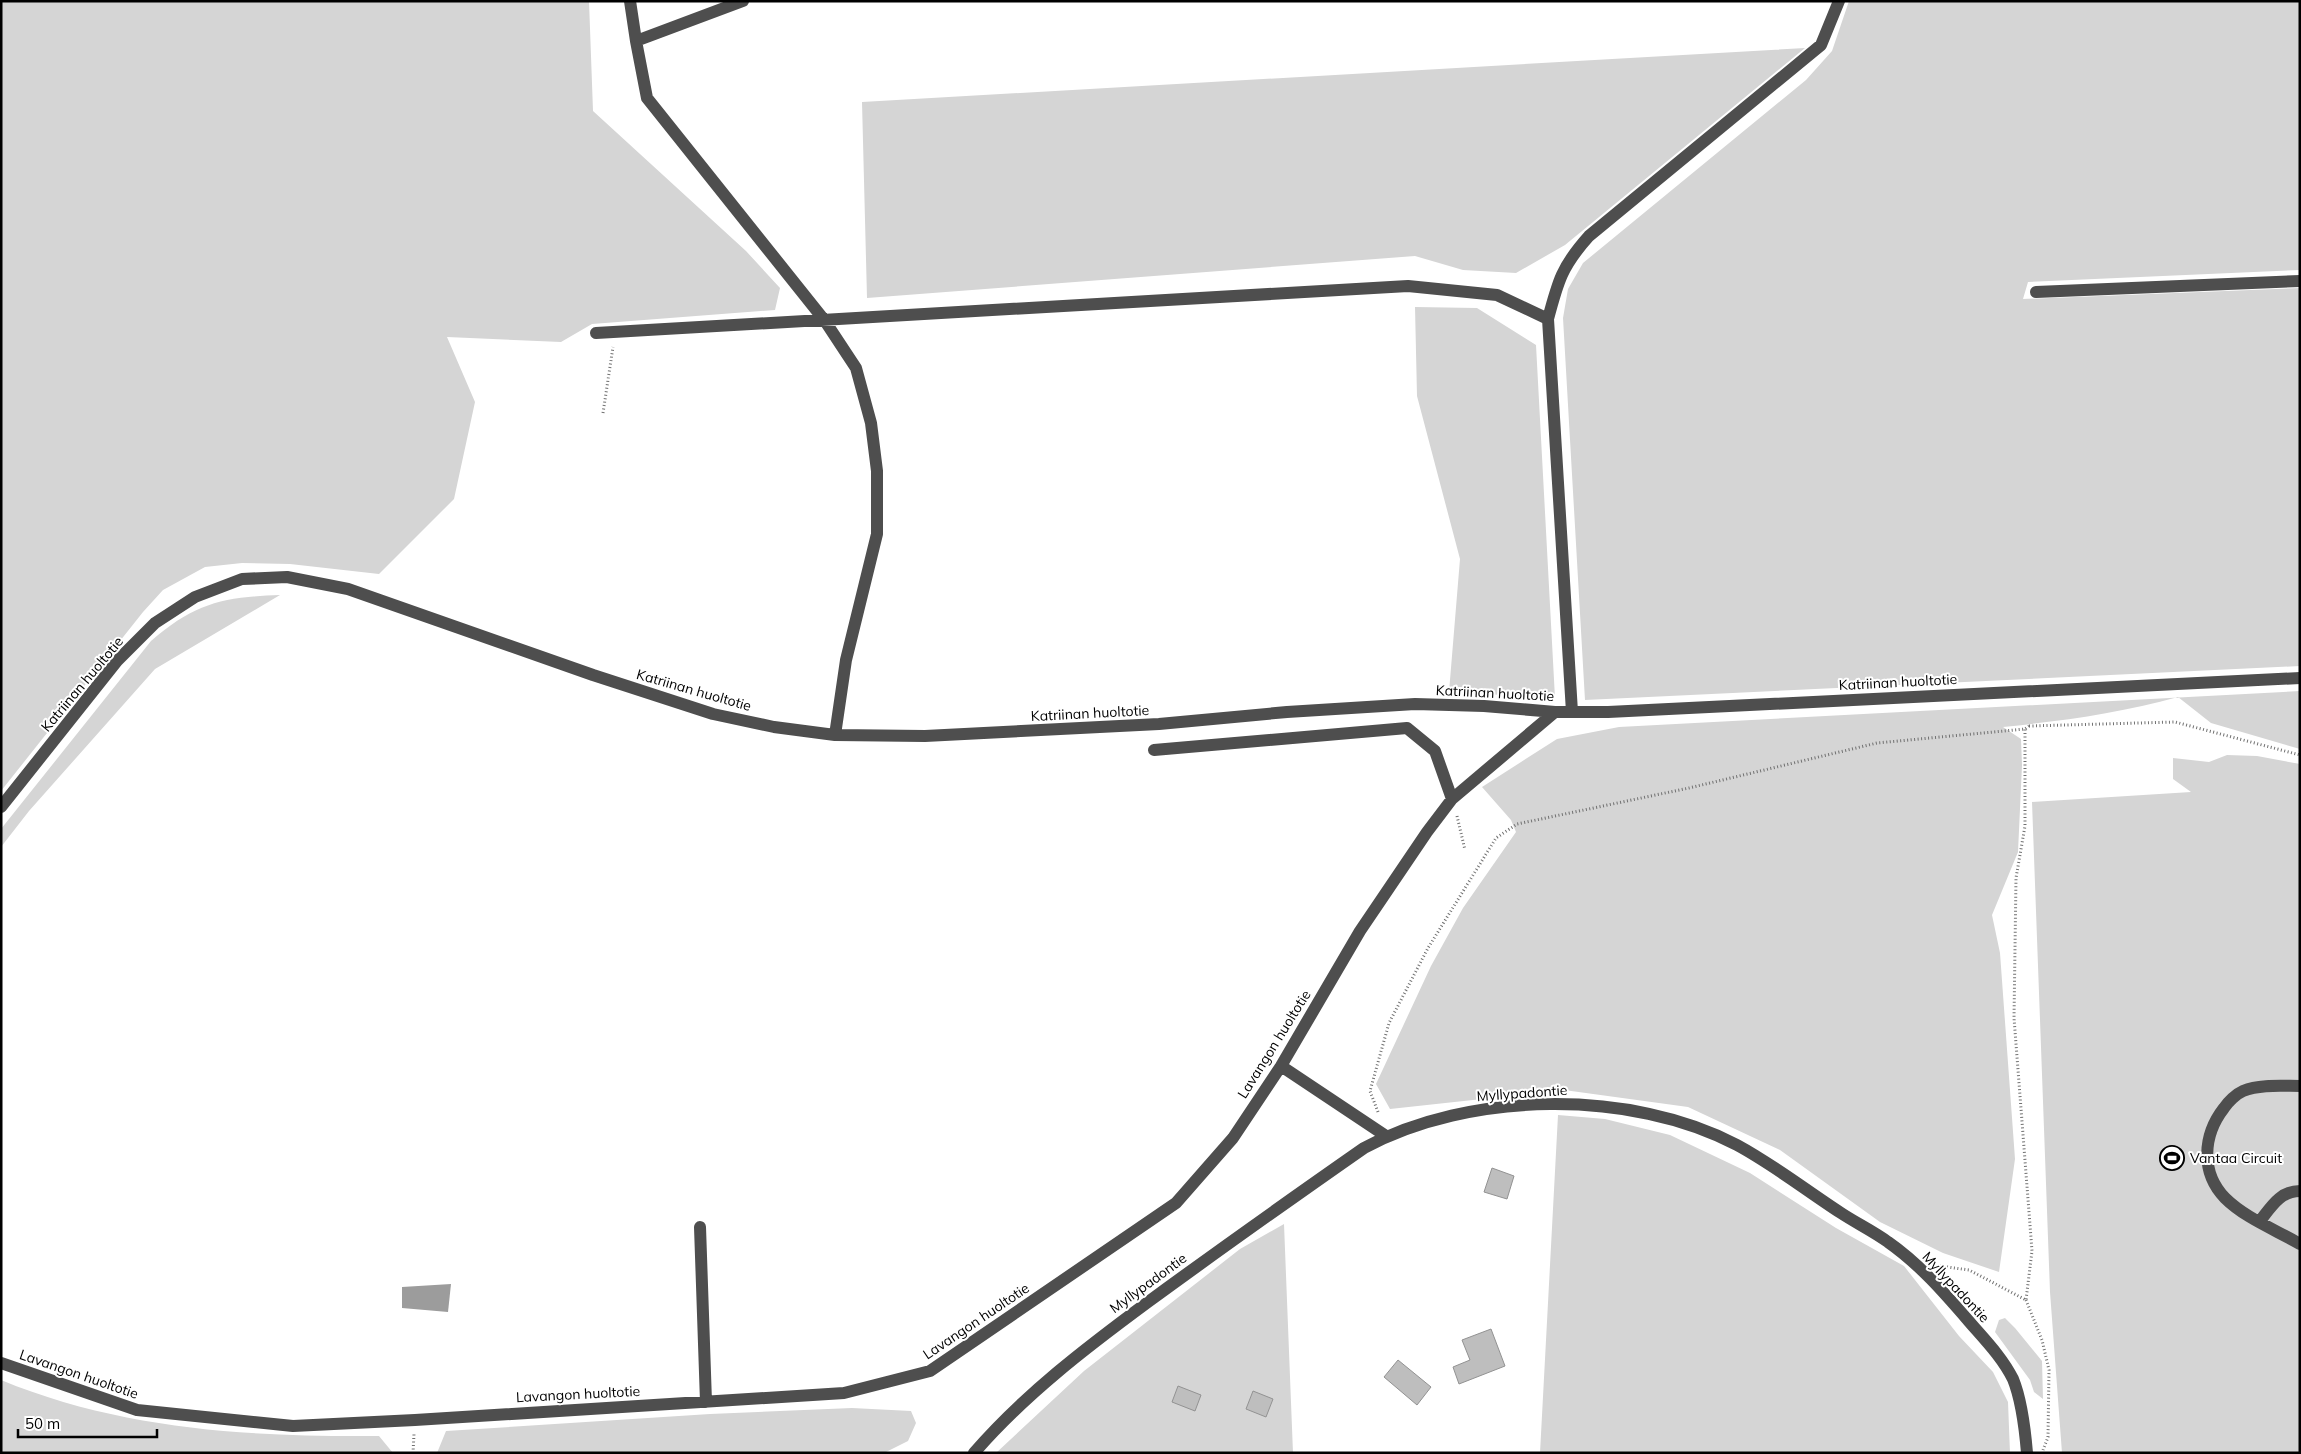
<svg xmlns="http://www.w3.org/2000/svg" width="2301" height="1454" font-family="Mulish,sans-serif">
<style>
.green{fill:#d5d5d5}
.water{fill:#9c9c9c}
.building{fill:#bebebe;stroke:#929292}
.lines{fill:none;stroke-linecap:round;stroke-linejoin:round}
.path{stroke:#707070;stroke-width:3;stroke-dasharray:1 2.5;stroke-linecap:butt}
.minor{stroke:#4e4e4e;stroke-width:12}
.labels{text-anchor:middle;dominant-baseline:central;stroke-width:4;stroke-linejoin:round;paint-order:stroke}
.street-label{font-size:14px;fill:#000;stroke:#fff}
.poi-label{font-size:14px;fill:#000;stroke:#fff;text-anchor:start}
</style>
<rect width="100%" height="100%" fill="#fff"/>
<!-- green -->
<path class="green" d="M1,1H589L593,111L746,251L780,288L775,310L592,324L561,342L447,337L475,402L454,499L379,574L290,564L242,563L205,567L163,590L143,612L1,791Z
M1849,1H2300V270L2028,282L2023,299L2300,288V666L1585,700L1563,318L1568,289L1583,263L1806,80L1832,51Z
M1805,48L1565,245L1516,273L1463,270L1415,256L867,298L862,102Z
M1415,307L1477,308L1536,345L1555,698L1449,692L1460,559L1417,396Z
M280,595L155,669L29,811L1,847V829L151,641C195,603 223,597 280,595Z
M2300,691V749L2211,723L2178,697C2121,713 2062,721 2003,727L2021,739L2022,765L2018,852L1992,915L2000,953L2015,1159L1999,1272L1943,1253L1880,1222L1780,1150L1688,1107L1564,1090L1390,1109L1376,1084L1431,966L1463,908L1516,832L1511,820L1482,787L1557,739L1619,727Z
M2227,755L2257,756L2300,764V1453H2062L2050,1292L2032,802L2191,792L2173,779V758L2209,762Z
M1558,1115L1605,1119L1670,1135L1750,1173L1836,1228L1904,1266L1959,1336L1993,1372L2008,1402L2010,1453H1540Z
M1284,1224L1293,1453H996L1084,1371L1240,1249Z
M2005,1318L2015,1328L2042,1361L2043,1399L2034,1392L2030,1380L1995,1332L1999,1320Z
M1,1380C122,1430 251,1437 379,1436L393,1453H1Z
M852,1408L911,1411L916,1423L908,1441L884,1453H437L446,1431L710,1414Z"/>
<!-- water -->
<path class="water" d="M451,1284L448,1312L402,1308V1287Z"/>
<!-- building -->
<path class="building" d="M1492,1168L1514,1176L1507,1199L1484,1192Z
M1491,1329L1505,1366L1459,1384L1453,1367L1470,1360L1462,1340Z
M1398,1360L1431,1387L1417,1405L1384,1377Z
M1178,1386L1201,1395L1195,1411L1172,1402Z
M1253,1391L1273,1399L1266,1417L1246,1409Z"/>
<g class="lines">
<!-- path -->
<path class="path" d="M603,413L613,347
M2029,726L2175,722L2300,755
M1457,816L1465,850
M1378,1112L1370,1091L1389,1023L1428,948L1496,838L1517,824L1689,788L1877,743L2025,729L2029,726
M1940,1266L1969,1270L2026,1300L2032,1251L2014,1018L2016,878L2025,826V729
M2026,1300L2042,1340L2049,1370L2048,1437L2043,1450
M413,1453L414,1434"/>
<!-- minor -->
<path class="minor" d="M630,1L636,41L743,1
M636,41L647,98L825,321L856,368L871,423L877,471V534L846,660L835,735
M2036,292L2300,281
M596,333L1408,286L1497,295L1548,319
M1572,712L1548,319C1558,281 1562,266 1589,236L1821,45L1839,1
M1154,750L1407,728L1435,751L1452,799
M1,807L117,661L155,623L195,597L242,579L287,577L348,589L593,675L713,714L774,727L835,735L925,736L1159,724L1287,712L1415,704L1484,706L1555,712H1608L2300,678
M1281,1066L1386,1136
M2300,1086C2282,1086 2260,1084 2243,1091C2236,1094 2228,1102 2224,1108C2203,1135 2200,1172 2225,1198C2245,1218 2276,1230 2300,1244
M2260,1221C2271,1207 2280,1191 2300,1191
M700,1227L706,1402
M1,1363L137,1410L293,1426L415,1420L844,1393L930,1371L1176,1203L1233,1138L1281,1066L1360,931L1427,832L1452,799L1555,712
M974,1453C1024,1395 1087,1347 1148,1302C1219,1250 1291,1199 1364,1148C1469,1091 1631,1089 1737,1145C1774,1165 1807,1191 1841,1213C1856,1223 1873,1231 1888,1242C1921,1265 1947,1296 1973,1326C1988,1343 2003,1359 2013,1379C2022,1401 2025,1429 2027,1453"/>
</g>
<!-- icons -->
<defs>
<symbol id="stadium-ring" viewBox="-11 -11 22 22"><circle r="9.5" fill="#fff" stroke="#000" stroke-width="1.5"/><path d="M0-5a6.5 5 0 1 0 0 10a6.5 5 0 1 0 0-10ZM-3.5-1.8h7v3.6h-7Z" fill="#000"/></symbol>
</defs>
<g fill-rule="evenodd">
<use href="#stadium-ring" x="2158" y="1144" width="28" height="28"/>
</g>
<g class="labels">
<!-- street labels -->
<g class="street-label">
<text transform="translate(1898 682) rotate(-3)">Katriinan huoltotie</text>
<text transform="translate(82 684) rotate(-50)">Katriinan huoltotie</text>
<text transform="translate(694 690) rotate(16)">Katriinan huoltotie</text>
<text transform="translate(1495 693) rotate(3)">Katriinan huoltotie</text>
<text transform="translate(1090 713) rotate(-3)">Katriinan huoltotie</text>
<text transform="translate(1274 1044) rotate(-58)">Lavangon huoltotie</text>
<text transform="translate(1522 1093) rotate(-4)">Myllypadontie</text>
<text transform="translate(1148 1283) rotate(-36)">Myllypadontie</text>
<text transform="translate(1956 1287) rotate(47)">Myllypadontie</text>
<text transform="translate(976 1321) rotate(-34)">Lavangon huoltotie</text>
<text transform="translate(79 1374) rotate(19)">Lavangon huoltotie</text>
<text transform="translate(578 1394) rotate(-3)">Lavangon huoltotie</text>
</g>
<!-- poi labels -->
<g class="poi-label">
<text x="2190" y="1158">Vantaa Circuit</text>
</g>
</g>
<!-- border -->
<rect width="2301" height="1454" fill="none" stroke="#000000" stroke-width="5"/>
<!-- scale -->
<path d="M18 1429v8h139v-8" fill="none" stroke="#000000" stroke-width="2.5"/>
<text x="25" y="1429" font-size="15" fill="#000000" stroke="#ffffff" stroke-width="4" paint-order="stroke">50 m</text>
</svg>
